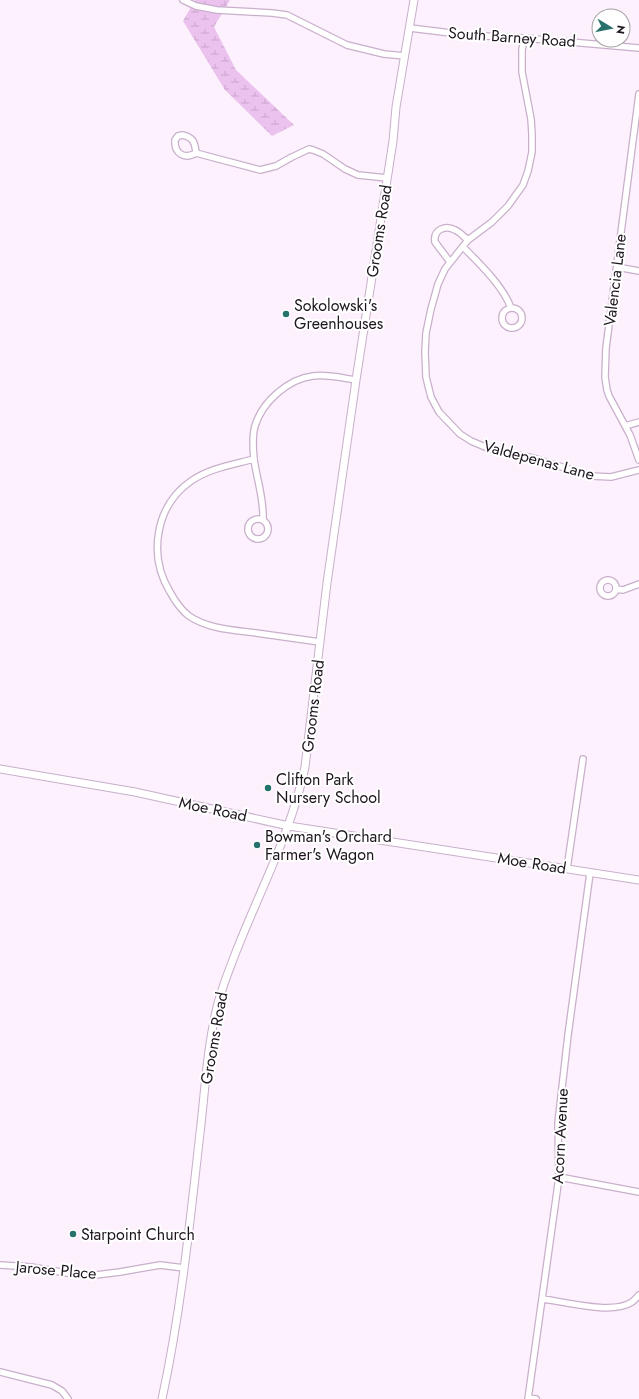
<svg xmlns="http://www.w3.org/2000/svg" width="639" height="1399" font-family="Jost,sans-serif">
<style>
.wetland{fill:url(#wetland-marsh)}
.lines{fill:none;stroke-linecap:round;stroke-linejoin:round}
.minor-casing{stroke:#c9afcb;stroke-width:8}
.tertiary-casing{stroke:#c9afcb;stroke-width:9}
.minor{stroke:#fff;stroke-width:5.5}
.tertiary{stroke:#fff;stroke-width:7}
.poi-dot{fill:#28726d;stroke:#fff;stroke-width:1.5}
.labels{text-anchor:middle;dominant-baseline:central;stroke-width:4;stroke-linejoin:round;paint-order:stroke}
.street-label{font-size:16px;fill:#1e151f;stroke:#fff}
.poi-label{font-size:16px;fill:#1e151f;stroke:#fff;text-anchor:start}
</style>
<defs>
<pattern id="wetland-marsh" width="20" height="14" patternUnits="userSpaceOnUse"><rect width="20" height="14" fill="#ebc2ee"/><path d="M1 5h8M5 5V1M11 12h8M15 12V8" fill="none" stroke="#c9a6cc"/></pattern>
</defs>
<rect width="100%" height="100%" fill="#fcf1fd"/>
<!-- wetland -->
<path class="wetland" d="M195,0H230L214,27L236,70L294,125L272,136L225,90L183,21Z"/>
<g class="lines">
<defs>
<path id="minor" d="M183,0L196,6L217,10L272,13L287,15L347,45L384,54L405,56
M410,28L467,35L524,38L639,48
M524,38L522,50V72L531,119L532,134V152L528,171L523,185L508,206L492,222L468,240L445,269L438,284L431,309L426,333L425,352L426,377L431,397L439,412L460,434L471,441L490,449L533,458L591,476L611,477L639,470
M639,94L606,348L605,377L607,390L609,396L630,435L639,460
M182,135C193,137 195,142 196,153C184,160 174,153 175,140L178,136Z
M196,153L260,170L276,166L292,157L309,149L313,150L323,154L345,169L358,175L387,178
M463,247C479,263 503,286 511,308
M450,262L435,242C433,229 446,225 455,230C460,232 464,237 468,240
M617,267L639,271
M502 318a10 10 0 1 1 20 0a10 10 0 1 1-20 0Z
M625,426L639,422
M254,459C232,465 210,468 191,481C155,506 148,556 170,592C175,601 181,610 189,616C208,629 234,630 256,633C278,636 299,639 320,642
M248 529a10 10 0 1 1 20 0a10 10 0 1 1-20 0Z
M263,520C264,499 257,480 254,459C253,449 252,436 255,426C262,402 288,379 313,376C327,374 342,378 356,380
M600 588a8 8 0 1 1 16 0a8 8 0 1 1-16 0Z
M616,589L623,590L639,584
M567,869L583,759
M559,1177L639,1192
M0,1265L31,1267L79,1275H96L120,1272L160,1265L184,1268
M543,1299C566,1302 613,1315 632,1302C635,1300 637,1297 639,1295
M0,1372L52,1385L62,1391L68,1399
M529,1398L536,1399
M528,1399L559,1177L558,1123L568,1035L590,873"/>
<path id="tertiary" d="M0,769L135,792L289,826L639,880
M162,1399C181,1311 190,1222 200,1133C205,1091 207,1048 217,1007C221,990 228,973 234,957C258,894 291,834 305,767L327,583L356,380L393,141L396,107L414,0"/>
</defs>
<!-- minor casing -->
<use href="#minor" class="minor-casing"/>
<!-- tertiary casing -->
<use href="#tertiary" class="tertiary-casing"/>
<!-- minor -->
<use href="#minor" class="minor"/>
<!-- tertiary -->
<use href="#tertiary" class="tertiary"/>
</g>
<!-- markers -->
<g class="poi-dot">
<circle cx="286" cy="314" r="4"/>
<circle cx="268" cy="788" r="4"/>
<circle cx="257" cy="845" r="4"/>
<circle cx="73" cy="1234" r="4"/>
</g>
<g class="labels">
<!-- street labels -->
<g class="street-label">
<text transform="translate(512 37) rotate(4)">South Barney Road</text>
<text transform="translate(379 231) rotate(-81)">Grooms Road</text>
<text transform="translate(615 280) rotate(-83)">Valencia Lane</text>
<text transform="translate(539 460) rotate(15)">Valdepenas Lane</text>
<text transform="translate(313 706) rotate(-83)">Grooms Road</text>
<text transform="translate(213 809) rotate(12)">Moe Road</text>
<text transform="translate(532 863) rotate(9)">Moe Road</text>
<text transform="translate(214 1038) rotate(-80)">Grooms Road</text>
<text transform="translate(560 1136) rotate(-87)">Acorn Avenue</text>
<text transform="translate(56 1270) rotate(5)">Jarose Place</text>
</g>
<!-- poi labels -->
<g class="poi-label">
<text x="294" y="305">Sokolowski's<tspan x="294" dy="18">Greenhouses</tspan></text>
<text x="276" y="779">Clifton Park<tspan x="276" dy="18">Nursery School</tspan></text>
<text x="265" y="836">Bowman's Orchard<tspan x="265" dy="18">Farmer's Wagon</tspan></text>
<text x="81" y="1234">Starpoint Church</text>
</g>
</g>
<!-- north arrow -->
<g transform="translate(611 28) rotate(100)"><circle r="19" fill="#ffffff" stroke="#a5a1a5"/>
<path d="M0-3L7 15L0 10L-7 15Z" fill="#28726d"/>
<text y="-6" font-size="11" font-weight="bold" text-anchor="middle" fill="#1e151f">N</text>
</g>
</svg>
